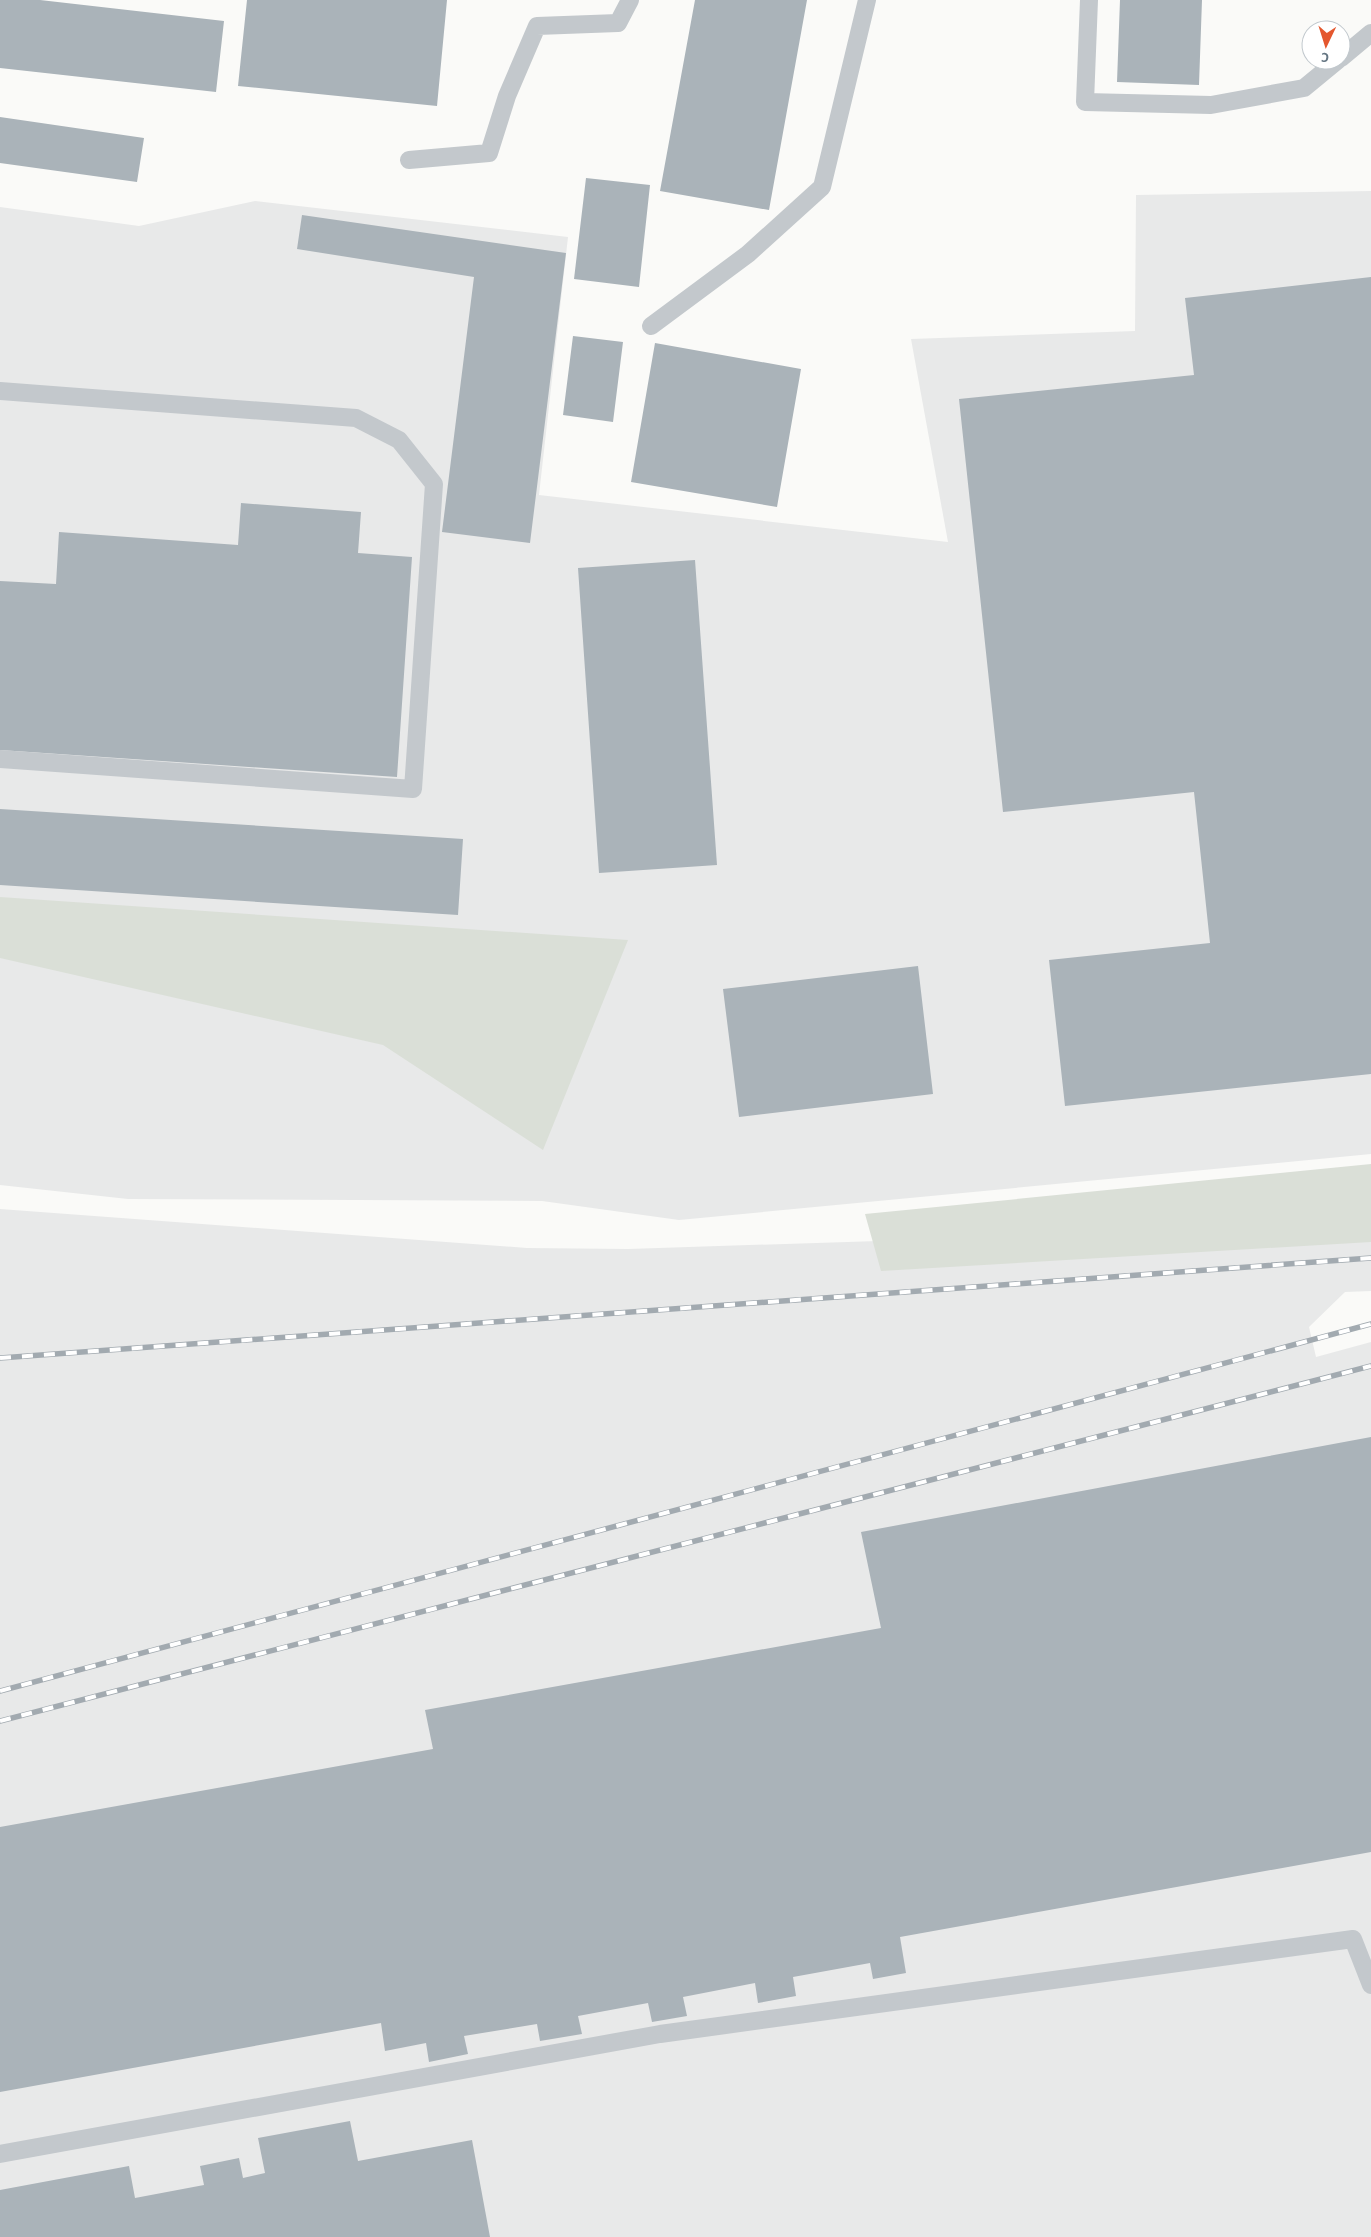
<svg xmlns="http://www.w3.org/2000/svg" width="1371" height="2237" font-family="'Alegreya Sans',sans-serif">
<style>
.built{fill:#e8e9e9}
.green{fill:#dadfd7}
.building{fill:#aab3b9}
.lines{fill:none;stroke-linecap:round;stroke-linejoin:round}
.lane{stroke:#c3c8cc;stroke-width:18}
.rail-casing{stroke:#a2aab0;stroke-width:5.5}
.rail{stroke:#fff;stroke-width:4;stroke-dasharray:11;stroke-linecap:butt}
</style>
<rect width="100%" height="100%" fill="#fafaf8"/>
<!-- built -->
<path class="built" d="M1371,191V1154L679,1220L542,1201L128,1199L0,1185V207L139,226L255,201L568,237L539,495L948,542L911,339L1135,331L1136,195Z
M0,1209L527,1248L628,1249L1371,1225V1291L1345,1292L1309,1327L1316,1357L1371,1342V2237H0Z"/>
<!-- green -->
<path class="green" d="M0,897L628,940L543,1150L383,1045L0,958Z
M1371,1164V1242L881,1271L865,1214Z"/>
<!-- building -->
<path class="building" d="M0,0H40L224,21L216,92L0,68Z
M247,0H447L437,106L238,86Z
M695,0H807L769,210L660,191Z
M1120,0H1202L1199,85L1117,82Z
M0,117L144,138L137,182L0,163Z
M586,178L650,185L639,287L574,279Z
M302,215L566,253L530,543L442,532L474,277L297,249Z
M1371,277V1074L1065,1106L1049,960L1210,943L1194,792L1003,812L959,399L1194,375L1185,298Z
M573,336L623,342L613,422L563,415Z
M655,343L801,369L777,507L631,482Z
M241,503L361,512L358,553L412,557L397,777L0,750V581L56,584L59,532L238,545Z
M695,560L717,865L599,873L578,568Z
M0,809L463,839L458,915L0,885Z
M918,966L933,1094L739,1117L723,989Z
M1371,1437V1852L900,1937L906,1973L873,1979L870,1963L793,1977L796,1996L758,2003L755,1983L683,1997L687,2016L652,2022L648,2003L578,2016L582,2034L540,2041L537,2024L464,2036L468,2054L429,2062L426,2043L385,2051L381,2023L0,2092V1827L433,1749L425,1710L881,1628L861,1532Z
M350,2121L358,2161L472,2140L490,2237H0V2190L129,2166L135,2198L204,2185L200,2166L239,2158L243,2178L265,2173L258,2138Z"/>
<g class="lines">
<!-- lane -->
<path class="lane" d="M1089,0L1085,102L1211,105L1304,88L1338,60
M1341,58L1371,33
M409,160L489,153L507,96L537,26L618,23L630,0
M651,326L748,254L822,187L867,0
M0,391L356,418L399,440L434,484L413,789L0,759
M0,2154L660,2034L1353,1939L1371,1985"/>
<defs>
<path id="rail" d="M0,1358L1371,1258
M0,1691L1371,1324
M0,1721L1371,1366"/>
</defs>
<!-- rail casing -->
<use href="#rail" class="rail-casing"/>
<!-- rail -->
<use href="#rail" class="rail"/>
</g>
<!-- north arrow -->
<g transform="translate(1326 45) rotate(184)"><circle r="24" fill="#ffffff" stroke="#c1c8cd"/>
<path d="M0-4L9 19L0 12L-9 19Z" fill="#e4572e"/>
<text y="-8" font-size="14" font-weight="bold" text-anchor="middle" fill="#657683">С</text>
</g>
</svg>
